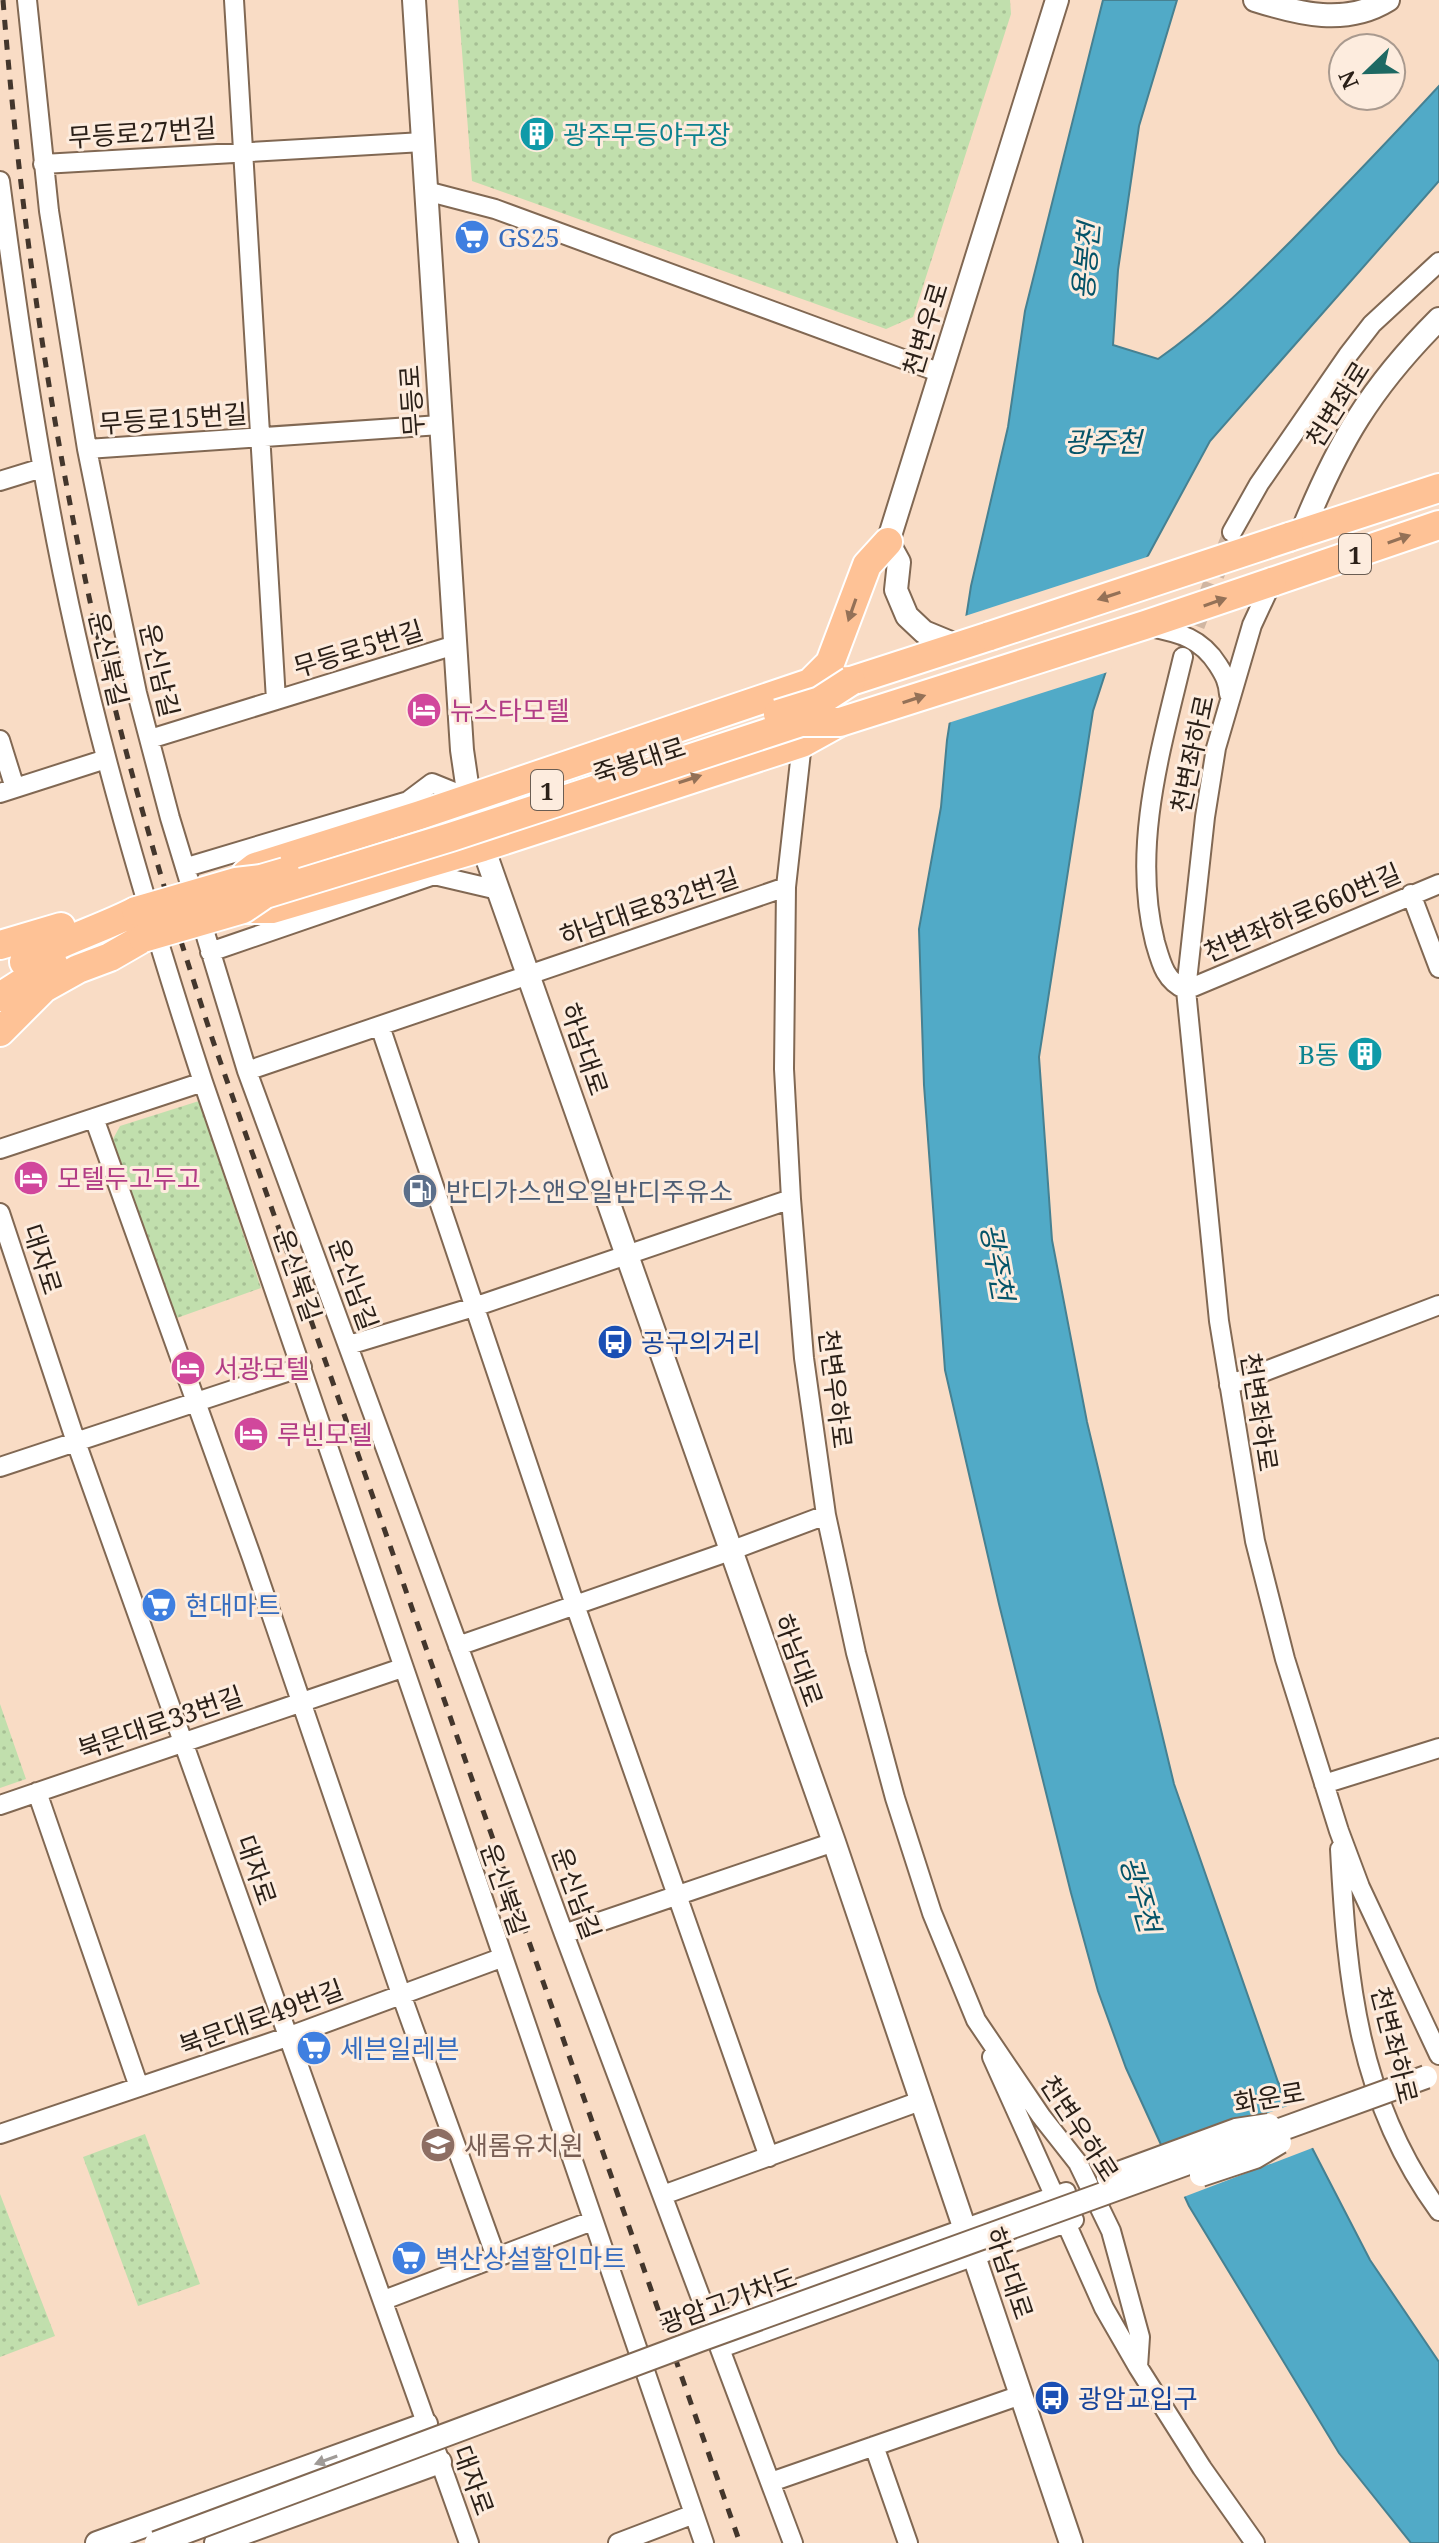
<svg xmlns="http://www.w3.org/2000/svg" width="1439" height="2543" font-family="'Noto Serif','Noto Sans KR',serif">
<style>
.park{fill:url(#park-dots)}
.water{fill:#51aac7;stroke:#468192;stroke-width:2}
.pier{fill:#f9dcc5}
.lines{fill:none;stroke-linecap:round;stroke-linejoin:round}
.minor-tunnel{stroke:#d0b6a2;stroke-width:18;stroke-dasharray:18 9;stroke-linecap:butt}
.minor-casing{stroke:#816853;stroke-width:22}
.tertiary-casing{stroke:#816853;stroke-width:26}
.primary-casing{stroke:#fff;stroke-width:32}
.minor{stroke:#fff;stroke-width:18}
.tertiary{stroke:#fff;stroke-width:22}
.primary{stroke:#fec296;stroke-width:28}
.rail{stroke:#43362c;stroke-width:5;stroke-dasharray:10 10;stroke-linecap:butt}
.tertiary-bridge-casing{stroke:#816853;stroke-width:26;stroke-linecap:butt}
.primary-bridge-casing{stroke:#fff;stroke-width:32;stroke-linecap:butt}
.tertiary-bridge{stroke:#fff;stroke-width:22}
.primary-bridge{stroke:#fec296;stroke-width:28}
.oneway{fill:#947157}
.oneway2{fill:#a09b97}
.labels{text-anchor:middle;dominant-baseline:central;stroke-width:6;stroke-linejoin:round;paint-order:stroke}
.shield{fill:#fdecde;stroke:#6a5d53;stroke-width:2}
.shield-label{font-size:24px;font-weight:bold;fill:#2b2018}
.street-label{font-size:26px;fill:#2b2018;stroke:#fdecde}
.culture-label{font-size:26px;fill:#0d838f;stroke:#fdecde;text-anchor:start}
.shop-label{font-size:26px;fill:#366cbe;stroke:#fdecde;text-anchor:start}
.hotel-label{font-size:26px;fill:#b23c85;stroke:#fdecde;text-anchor:start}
.service-label{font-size:26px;fill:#4e5e75;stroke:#fdecde;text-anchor:start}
.transit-label{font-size:26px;fill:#164399;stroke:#fdecde;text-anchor:start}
.education-label{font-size:26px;fill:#785e54;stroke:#fdecde;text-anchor:start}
.water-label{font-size:28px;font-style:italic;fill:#045368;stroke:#fdecde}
</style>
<defs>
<pattern id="park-dots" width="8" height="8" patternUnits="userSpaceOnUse" patternTransform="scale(2)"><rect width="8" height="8" fill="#c1dfad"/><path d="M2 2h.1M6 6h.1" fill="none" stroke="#a6bf94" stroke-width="1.8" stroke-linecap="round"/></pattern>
</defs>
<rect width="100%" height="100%" fill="#f9dcc5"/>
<!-- park -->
<path class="park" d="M458,0H1010L1011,14L913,317L886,329L472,181Z
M199,1101L261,1288L174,1319L113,1139L120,1126Z
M0,1704L26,1779L0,1788Z
M145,2134L200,2284L138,2306L83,2157Z
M0,2194L55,2336L0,2357Z"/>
<!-- water -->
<path class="water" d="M1103,0H1177L1139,126L1118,270L1113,345L1158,359C1207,325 1249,283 1291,241C1341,190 1390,139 1439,86V181L1210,441L1137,576L1093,711L1039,1057L1052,1240L1087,1422L1174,1784L1278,2082L1370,2260L1439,2362V2543H1411L1339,2453L1189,2206L1126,2068L1098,1991L1071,1893L999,1604L945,1370L924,1085L919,929L941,807L947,740L971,586L1008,427L1025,311Z"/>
<!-- pier -->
<path class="pier" d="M1153,555L1140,578L1111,671L945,724L962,617Z
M1293,2104L1315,2147L1181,2198L1160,2151Z"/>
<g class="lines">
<!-- minor-tunnel -->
<path class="minor-tunnel" d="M1186,651L1232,532"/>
<defs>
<path id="minor" d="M27,0L49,211L87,449L110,563L137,693L170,818L247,1071L564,1934L793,2543
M234,0L276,700
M43,164L423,142
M0,181C20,333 42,485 76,635C110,786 155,935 203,1082L704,2543
M426,191L495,209L941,373
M87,449L440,425
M0,481L42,468
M1232,532L1259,484L1348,355L1372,324L1439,262
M1272,582L1252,625L1216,748L1205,817L1186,990L1219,1321L1255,1541L1285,1659L1339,1831L1360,1887L1439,2055
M1150,627C1180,633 1201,638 1218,665C1225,676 1228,682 1229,694
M1183,657C1161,749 1131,847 1155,942C1161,963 1165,981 1186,990L1439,884
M150,739L455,645
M0,740L15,788
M802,743L786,887L784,1069L791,1199L804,1358L826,1515L856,1653L895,1798L932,1913L976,2020L1041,2116L1078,2163L1111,2231L1140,2337L1138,2367L1202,2468L1255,2543
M0,793L106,759
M187,867L408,801L432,783L469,798
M1411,894L1439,968
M210,952L434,875L498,890
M380,1026L575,1605L769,2157
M247,1071L786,887
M94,1118L252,1558L401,1994L496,2257
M0,1149L203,1082
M0,1213L76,1442L469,2543
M349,1345L474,1307L791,1199
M1229,1385L1439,1305
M0,1467L302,1367
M458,1646L730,1551L826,1515
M1324,1784L1439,1748
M37,1792L139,2087
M0,1805L402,1668
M1340,1849C1347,1982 1358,2100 1439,2211
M564,1934L834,1842
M992,2057L1055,2197
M0,2134L287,2037L501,1958
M663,2195L923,2100
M1066,2223L1104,2308L1138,2367
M384,2300L592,2221
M710,2320L1066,2192
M721,2348L1074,2220
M874,2446L908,2543
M771,2482L1021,2395
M618,2543L694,2514"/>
<path id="tertiary" d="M414,0L462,750L469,798L483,847L834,1842L1071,2543
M1255,0C1299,14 1346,26 1388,0
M1302,532C1338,443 1370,388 1439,319
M958,646L924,632L907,616L896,590L899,562L888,542L1057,0
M97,2543L426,2424
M216,2543L440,2462"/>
<path id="primary" d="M1289,537L1439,488
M1272,582L1439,525
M810,683L830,663L867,565L888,542
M246,874L255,867L420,815L810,683L851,681L990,636
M243,909H272L483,847L802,743L840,722
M0,945L61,927
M24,962C59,941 99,930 136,911
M0,997L53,963
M0,1032L44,988L78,969L110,957L143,938"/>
</defs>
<!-- minor casing -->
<use href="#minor" class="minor-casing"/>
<!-- tertiary casing -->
<use href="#tertiary" class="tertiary-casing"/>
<!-- primary casing -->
<use href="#primary" class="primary-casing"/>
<!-- minor -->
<use href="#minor" class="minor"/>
<!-- tertiary -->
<use href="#tertiary" class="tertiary"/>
<!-- primary -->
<use href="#primary" class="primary"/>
<!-- rail -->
<path class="rail" d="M3,0C25,276 70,561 147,827C167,899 190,970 213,1041L740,2543"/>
<defs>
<path id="tertiary-bridge" d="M1201,2175L1255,2157L1280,2142
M1108,2177L1236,2130L1269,2125
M156,2543L700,2340L1426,2077"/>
<path id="primary-bridge" d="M990,636L1289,537
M778,714L820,701L851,681
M136,911L236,882L261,879L285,872
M143,938L243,909L265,894L451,837L801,722H840L1145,625L1272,582"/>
</defs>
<!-- tertiary-bridge casing -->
<use href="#tertiary-bridge" class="tertiary-bridge-casing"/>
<!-- primary-bridge casing -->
<use href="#primary-bridge" class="primary-bridge-casing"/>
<!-- tertiary-bridge -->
<use href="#tertiary-bridge" class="tertiary-bridge"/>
<!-- primary-bridge -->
<use href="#primary-bridge" class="primary-bridge"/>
</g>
<!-- one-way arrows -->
<defs><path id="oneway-solid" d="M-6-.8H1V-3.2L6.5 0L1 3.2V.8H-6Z" transform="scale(2)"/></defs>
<g class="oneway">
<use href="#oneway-solid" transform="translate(1399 539) rotate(-19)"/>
<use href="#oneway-solid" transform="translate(1109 596) rotate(162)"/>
<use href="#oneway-solid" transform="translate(1215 602) rotate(-19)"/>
<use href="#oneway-solid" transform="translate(852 610) rotate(109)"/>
<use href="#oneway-solid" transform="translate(914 699) rotate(-18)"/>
<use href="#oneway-solid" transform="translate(690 779) rotate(-18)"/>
</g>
<use class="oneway2" href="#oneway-solid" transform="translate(326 2460) rotate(160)"/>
<!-- icons -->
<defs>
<symbol id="building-disc" viewBox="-11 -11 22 22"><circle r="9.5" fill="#0f9aa8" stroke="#fdecde"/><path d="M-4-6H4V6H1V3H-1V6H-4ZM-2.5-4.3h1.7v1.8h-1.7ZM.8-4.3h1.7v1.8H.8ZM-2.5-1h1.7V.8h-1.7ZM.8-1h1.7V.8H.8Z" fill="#fff"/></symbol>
<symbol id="supermarket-disc" viewBox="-11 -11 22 22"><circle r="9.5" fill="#3f7fe0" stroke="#fdecde"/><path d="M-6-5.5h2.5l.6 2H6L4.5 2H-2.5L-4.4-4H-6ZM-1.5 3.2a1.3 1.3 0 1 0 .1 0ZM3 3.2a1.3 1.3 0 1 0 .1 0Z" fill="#fff"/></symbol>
<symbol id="hotel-disc" viewBox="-11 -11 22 22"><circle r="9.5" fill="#d1479c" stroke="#fdecde"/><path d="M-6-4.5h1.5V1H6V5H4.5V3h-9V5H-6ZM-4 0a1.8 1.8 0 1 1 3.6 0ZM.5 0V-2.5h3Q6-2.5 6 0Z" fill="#fff"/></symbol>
<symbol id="fuel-disc" viewBox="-11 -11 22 22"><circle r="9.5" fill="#5c6f8a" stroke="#fdecde"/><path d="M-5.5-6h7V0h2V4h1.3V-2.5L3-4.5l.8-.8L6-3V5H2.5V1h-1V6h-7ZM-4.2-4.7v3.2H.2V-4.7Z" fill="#fff"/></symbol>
<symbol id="bus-disc" viewBox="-11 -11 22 22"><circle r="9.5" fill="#1a4fb4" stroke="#fdecde"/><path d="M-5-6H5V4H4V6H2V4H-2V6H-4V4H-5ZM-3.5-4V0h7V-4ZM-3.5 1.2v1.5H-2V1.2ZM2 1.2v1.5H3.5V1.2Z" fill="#fff"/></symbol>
<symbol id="school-disc" viewBox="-11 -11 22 22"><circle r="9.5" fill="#8d6e63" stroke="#fdecde"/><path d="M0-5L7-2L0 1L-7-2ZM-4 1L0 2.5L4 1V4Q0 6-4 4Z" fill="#fff"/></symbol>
</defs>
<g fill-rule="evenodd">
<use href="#building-disc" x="517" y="114" width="40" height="40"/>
<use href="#supermarket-disc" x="452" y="217" width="40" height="40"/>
<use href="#hotel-disc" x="404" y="690" width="40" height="40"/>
<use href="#building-disc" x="1345" y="1034" width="40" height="40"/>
<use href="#hotel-disc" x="11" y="1158" width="40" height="40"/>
<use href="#fuel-disc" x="400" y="1171" width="40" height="40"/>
<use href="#bus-disc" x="595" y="1322" width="40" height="40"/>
<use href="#hotel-disc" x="168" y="1348" width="40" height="40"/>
<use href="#hotel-disc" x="231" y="1414" width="40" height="40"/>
<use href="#supermarket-disc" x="139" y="1585" width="40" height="40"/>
<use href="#supermarket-disc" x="294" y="2028" width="40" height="40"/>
<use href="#school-disc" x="418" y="2125" width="40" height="40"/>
<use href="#supermarket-disc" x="389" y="2238" width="40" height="40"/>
<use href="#bus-disc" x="1032" y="2378" width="40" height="40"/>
</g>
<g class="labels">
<!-- shield labels -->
<g class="shield">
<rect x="1339" y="534" width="32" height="40" rx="6"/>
<rect x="531" y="770" width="32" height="40" rx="6"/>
</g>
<g class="shield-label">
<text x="1355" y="554">1</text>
<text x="547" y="790">1</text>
</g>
<!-- street labels -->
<g class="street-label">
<text transform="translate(142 132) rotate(-4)">무등로27번길</text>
<text transform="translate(925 329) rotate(-73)">천변우로</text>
<text transform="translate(411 401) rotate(-94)">무등로</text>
<text transform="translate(1337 404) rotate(-58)">천변좌로</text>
<text transform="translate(173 418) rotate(-4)">무등로15번길</text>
<text transform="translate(358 648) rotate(-17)">무등로5번길</text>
<text transform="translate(109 659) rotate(77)">운신북길</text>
<text transform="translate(160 670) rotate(77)">운신남길</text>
<text transform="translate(1192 754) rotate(-78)">천변좌하로</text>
<text transform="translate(639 760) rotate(-18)">죽봉대로</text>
<text transform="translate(649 906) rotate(-19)">하남대로832번길</text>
<text transform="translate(1302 912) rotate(-23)">천변좌하로660번길</text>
<text transform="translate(585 1049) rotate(71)">하남대로</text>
<text transform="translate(43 1259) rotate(72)">대자로</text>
<text transform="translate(298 1275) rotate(71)">운신북길</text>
<text transform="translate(354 1284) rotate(70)">운신남길</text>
<text transform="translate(836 1389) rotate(83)">천변우하로</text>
<text transform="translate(1260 1412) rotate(81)">천변좌하로</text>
<text transform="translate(799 1660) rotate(70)">하남대로</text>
<text transform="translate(160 1722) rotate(-19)">북문대로33번길</text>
<text transform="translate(257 1870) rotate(71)">대자로</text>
<text transform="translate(505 1889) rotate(71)">운신북길</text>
<text transform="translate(577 1893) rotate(70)">운신남길</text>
<text transform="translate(261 2017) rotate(-20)">북문대로49번길</text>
<text transform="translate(1395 2045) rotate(76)">천변좌하로</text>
<text transform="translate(1269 2097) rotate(-10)">화운로</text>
<text transform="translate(1080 2128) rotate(57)">천변우하로</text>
<text transform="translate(1010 2273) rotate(71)">하남대로</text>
<text transform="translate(728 2300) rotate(-20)">광암고가차도</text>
<text transform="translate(474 2480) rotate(70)">대자로</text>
</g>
<!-- culture labels -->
<g class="culture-label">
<text x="563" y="134">광주무등야구장</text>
<text x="1339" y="1054" text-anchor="end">B동</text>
</g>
<!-- shop labels -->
<g class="shop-label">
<text x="498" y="237">GS25</text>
<text x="185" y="1605">현대마트</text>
<text x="340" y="2048">세븐일레븐</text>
<text x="435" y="2258">벽산상설할인마트</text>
</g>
<!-- hotel labels -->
<g class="hotel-label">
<text x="450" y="710">뉴스타모텔</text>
<text x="57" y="1178">모텔두고두고</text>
<text x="214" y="1368">서광모텔</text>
<text x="277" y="1434">루빈모텔</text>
</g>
<!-- service labels -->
<g class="service-label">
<text x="446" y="1191">반디가스앤오일반디주유소</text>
</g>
<!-- transit labels -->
<g class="transit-label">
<text x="641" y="1342">공구의거리</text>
<text x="1078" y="2398">광암교입구</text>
</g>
<!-- education labels -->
<g class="education-label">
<text x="464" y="2145">새롬유치원</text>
</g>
<!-- water labels -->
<g class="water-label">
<text transform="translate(1085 261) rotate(-85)">용봉천</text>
<text x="1103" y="441">광주천</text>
<text transform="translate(998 1262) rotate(80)">광주천</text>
<text transform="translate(1141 1894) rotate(74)">광주천</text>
</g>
</g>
<!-- north arrow -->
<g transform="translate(1367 72) rotate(247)"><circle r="38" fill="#fdecde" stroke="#a99a8f" stroke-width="2"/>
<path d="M0-6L14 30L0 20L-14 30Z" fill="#1e6963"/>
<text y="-12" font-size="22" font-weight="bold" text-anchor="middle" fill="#2b2018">N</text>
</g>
</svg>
